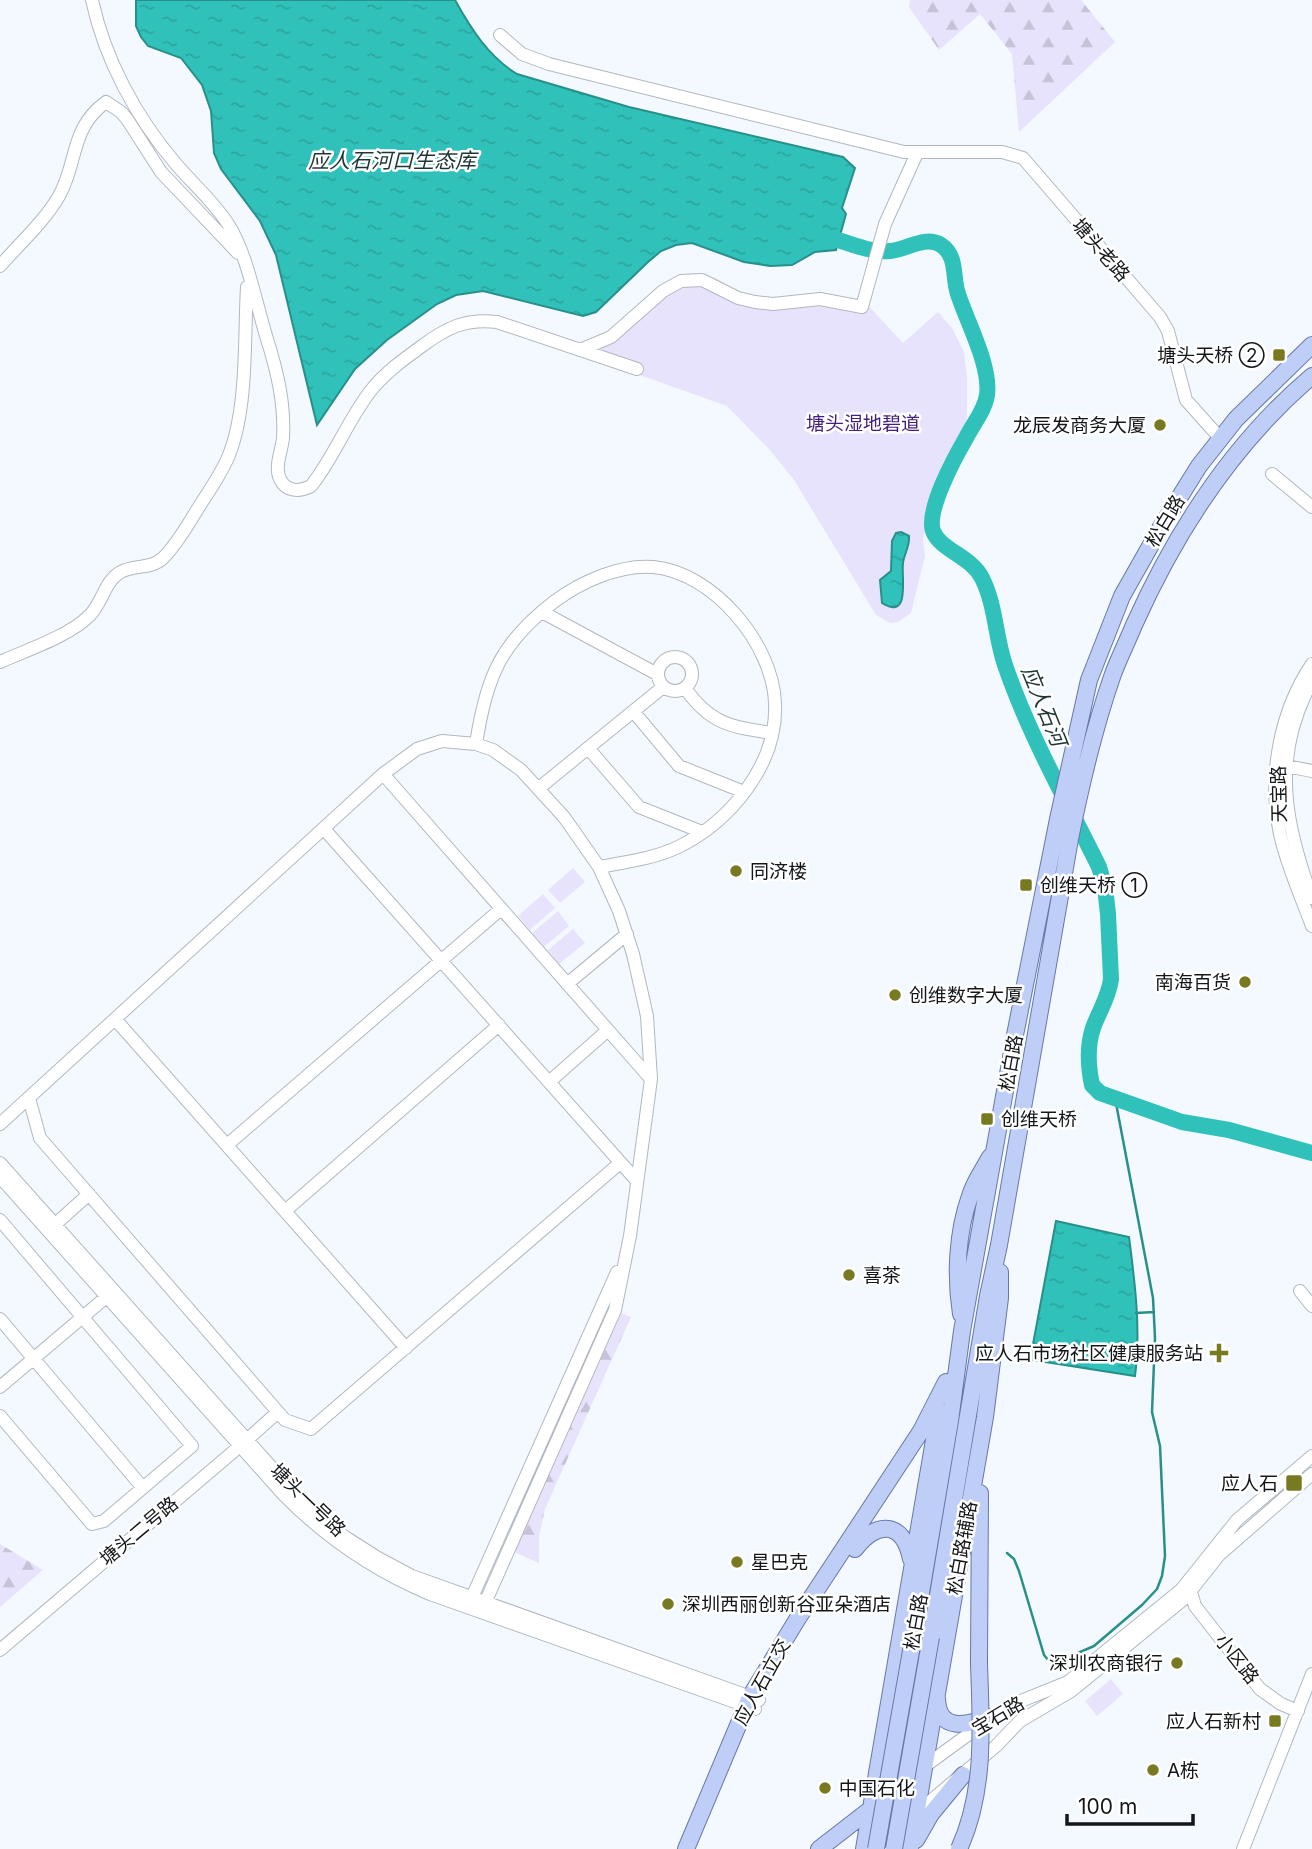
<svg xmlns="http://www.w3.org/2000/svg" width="1312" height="1849" font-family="Inter,'Noto Sans SC',sans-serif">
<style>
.forest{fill:url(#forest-firs)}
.green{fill:#e8e3fc}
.water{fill:url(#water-ripples);stroke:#288f8a;stroke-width:2}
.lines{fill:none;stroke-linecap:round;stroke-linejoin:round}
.stream{stroke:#288f8a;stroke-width:2.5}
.river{stroke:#30c2ba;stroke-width:16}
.minor-casing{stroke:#b1b8bf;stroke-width:14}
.major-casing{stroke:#6778a6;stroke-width:18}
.minor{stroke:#fff;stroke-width:12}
.major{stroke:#bfcef7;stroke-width:16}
.major-bridge-casing{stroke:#6778a6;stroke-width:18;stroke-linecap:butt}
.major-bridge{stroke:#bfcef7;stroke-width:16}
.poi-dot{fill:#787a22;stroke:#fff;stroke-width:2.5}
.labels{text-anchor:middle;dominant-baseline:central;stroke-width:5;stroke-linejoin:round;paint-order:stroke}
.street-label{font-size:19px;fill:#141719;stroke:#fff}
.poi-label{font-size:19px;fill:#141719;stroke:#fff;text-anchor:start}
.park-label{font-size:19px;fill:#431f7c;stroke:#fff}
.water-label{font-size:21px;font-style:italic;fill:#1d3533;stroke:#fff}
</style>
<defs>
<pattern id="forest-firs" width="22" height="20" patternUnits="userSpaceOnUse" patternTransform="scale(1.75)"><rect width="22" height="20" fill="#e8e3fc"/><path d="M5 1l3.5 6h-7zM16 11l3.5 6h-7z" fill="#c6c2d7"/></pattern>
<pattern id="water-ripples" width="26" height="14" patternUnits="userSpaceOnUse" patternTransform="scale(1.75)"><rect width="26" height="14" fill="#30c2ba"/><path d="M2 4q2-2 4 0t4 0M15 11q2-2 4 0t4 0" fill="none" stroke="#2aa69f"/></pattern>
</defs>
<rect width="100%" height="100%" fill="#f3f9ff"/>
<!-- forest -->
<path class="forest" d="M910,0H1081L1115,42L1019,132L1012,54L980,14L939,50L909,7Z
M621,1313L631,1317L545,1509L539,1536V1563L514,1552Z
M0,1544L43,1570L0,1607Z"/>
<!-- green -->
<path class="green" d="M692,273L715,278L740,292L756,296L773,297L820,293L864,301L903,343L938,312L952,328L964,352L967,377V420L940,471L923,539L925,556L911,613L898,622L890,623L876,615L794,480L769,449L727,406L575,352L578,344C592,339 606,334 617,325C642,305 659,277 692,273Z
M573,868L585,882L560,903L548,890Z
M543,894L555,908L530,930L518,916Z
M558,911L569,926L544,947L532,933Z
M573,929L585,943L559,964L548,950Z
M1111,1679L1123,1694L1097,1716L1085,1701Z"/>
<!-- water -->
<path class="water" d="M136,0H455C471,29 489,57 517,74L629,107L843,157L855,168L842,208L846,214L836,250L815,252L792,265L770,266L744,262L692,243L676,245L661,251L648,262L596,312L583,316L483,291L456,295L437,304L387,340L355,369L317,425L276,255L260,221L221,169L214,153L211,111L202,85L181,58L148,46L141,37L136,26Z
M901,532L909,536C910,546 904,554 903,563C901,577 911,621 882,603L880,580L891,571L892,541L896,533Z
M1056,1221L1129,1237C1135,1283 1141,1330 1135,1376L1032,1360L1033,1344Z"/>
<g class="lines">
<!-- stream -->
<path class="stream" d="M1136,1313L1154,1312
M1007,1553L1014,1559L1019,1571L1044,1655L1049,1661L1055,1663L1094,1646L1142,1605L1157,1589L1162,1576L1165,1556L1160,1446L1152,1412L1155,1338L1153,1298L1115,1098"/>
<!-- river -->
<path class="river" d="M838,240C855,245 873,253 890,251C906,250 925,235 941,245C958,256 952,277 958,294C967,322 991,366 987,395C985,410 973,424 966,438C955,457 926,510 933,531C940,550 971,556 982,578C996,606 995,636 1005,665C1029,735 1066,800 1099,867L1105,887L1108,914L1111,979C1109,997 1099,1011 1093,1028C1087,1046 1088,1066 1092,1085L1100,1093L1182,1122L1229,1130L1312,1153"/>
<defs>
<path id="minor" d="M92,0C105,60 136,117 176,164C193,184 213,201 228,224C247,253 256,304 267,339C277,371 285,403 283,438C282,450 274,467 280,479C286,492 300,492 311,486C335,456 348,419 372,389C386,372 404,359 422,346C446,328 466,318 497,322L637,369
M500,35L522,54L549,64L904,152H1002L1023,158L1160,317L1168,331L1186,400L1220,438
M0,266C19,244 44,222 59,196C78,162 70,128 106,102L121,112L127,119L161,172L238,253
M580,350L611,337L663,291L681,281L702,280L738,298L755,302L773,304L820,299L862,307L885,224L917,153
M1272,474L1312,507
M542,612L657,674
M658 674a17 17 0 1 1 34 0a17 17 0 1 1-34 0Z
M0,662C27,650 69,636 89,616C102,604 104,583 119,573C133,564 150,570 163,558C177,544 187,526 197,510C208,492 221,475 229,455C248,407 244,338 247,287
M1312,664C1279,713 1268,777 1280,834C1287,866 1301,896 1312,926
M1312,681C1271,756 1284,822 1312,898
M685,688C710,724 731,727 772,733
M633,711L679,766L744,792
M476,744C486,678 500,643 555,601C581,582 620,564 653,567C713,572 773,644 775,703C778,765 729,823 676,848C652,859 625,862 599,867
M588,748L639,807L702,832
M1286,766L1312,771
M383,774L651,1079
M539,788L663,687
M324,829L637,1181
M567,984L627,934
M115,1019L406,1348
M549,1082L608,1030
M29,1098L40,1138L285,1420L311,1429L620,1163
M0,1124L383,774L417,749L442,741L476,744L493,750L521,770L564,817L599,867L619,911L633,954L647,1016L651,1079L630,1236L615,1310L481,1612
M227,1145L501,909
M0,1163L290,1488L314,1513L345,1537L378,1558L412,1576L759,1700
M0,1177L283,1494C326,1538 373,1570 430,1594L755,1709
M285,1211L499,1025
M0,1220L192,1446L104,1521L92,1524L0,1416
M50,1229L89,1194
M1300,1291L1312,1306
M0,1319L143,1488
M0,1387L111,1293
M1191,1592L1195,1606L1260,1689L1281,1704L1298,1711
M469,1604L617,1272
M0,1650L240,1446L278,1412
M925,1766L1006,1707L1068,1682L1181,1590L1237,1520L1312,1456
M915,1814L996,1746L1020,1721L1071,1691L1185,1598L1219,1555L1312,1474
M1243,1849L1312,1674"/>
<path id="major" d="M961,1314C955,1276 957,1232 970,1196C974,1182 983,1170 990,1157
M855,1549C877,1520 903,1521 911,1559
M914,1634L950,1421L962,1331L1015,1035L1058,819L1089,680L1122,596L1161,527L1199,466L1236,419L1312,345
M931,1637L988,1296L999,1245L1070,839C1081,784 1094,728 1113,674C1119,658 1127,642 1134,625C1176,531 1233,443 1312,376
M979,1663L980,1493
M937,1698C938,1733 968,1725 990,1717
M916,1840L931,1814L963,1775
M686,1849L750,1697L798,1618L921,1431L946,1382
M819,1849L912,1777
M864,1849L939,1411
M910,1849L985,1417L1000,1298V1272"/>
</defs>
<!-- minor casing -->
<use href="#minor" class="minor-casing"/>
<!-- major casing -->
<use href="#major" class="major-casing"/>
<!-- minor -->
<use href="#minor" class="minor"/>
<!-- major -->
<use href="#major" class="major"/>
<defs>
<path id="major-bridge" d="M876,1849L914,1634
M894,1849L931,1637
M959,1849C986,1790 981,1726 979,1663"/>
</defs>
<!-- major-bridge casing -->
<use href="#major-bridge" class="major-bridge-casing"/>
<!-- major-bridge -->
<use href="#major-bridge" class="major-bridge"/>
</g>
<!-- markers -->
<g class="poi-dot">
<rect x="1272" y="348" width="14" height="14" rx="3.5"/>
<circle cx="1160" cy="425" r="7"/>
<circle cx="736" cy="871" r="7"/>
<rect x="1019" y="878" width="14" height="14" rx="3.5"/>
<circle cx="1245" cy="982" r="7"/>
<circle cx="895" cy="995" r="7"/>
<rect x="980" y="1112" width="14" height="14" rx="3.5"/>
<circle cx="849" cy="1275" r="7"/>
<path d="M1215.5 1342.5h7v7h7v7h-7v7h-7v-7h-7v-7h7z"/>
<rect x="1285" y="1474" width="18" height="18" rx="3.5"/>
<circle cx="737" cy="1562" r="7"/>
<circle cx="668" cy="1604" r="7"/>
<circle cx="1177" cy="1663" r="7"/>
<rect x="1268" y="1714" width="14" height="14" rx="3.5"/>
<circle cx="1153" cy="1770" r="7"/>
<circle cx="825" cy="1788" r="7"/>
</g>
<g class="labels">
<!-- street labels -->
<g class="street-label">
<text transform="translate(1101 250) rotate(49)">塘头老路</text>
<text transform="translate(1165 521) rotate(-59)">松白路</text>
<text transform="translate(1279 794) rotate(-91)">天宝路</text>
<text transform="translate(1011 1063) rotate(-80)">松白路</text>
<text transform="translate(308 1500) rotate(44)">塘头一号路</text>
<text transform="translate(139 1531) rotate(-40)">塘头二号路</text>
<text transform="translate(962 1548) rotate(-80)">松白路辅路</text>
<text transform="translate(916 1622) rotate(-80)">松白路</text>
<text transform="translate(1237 1659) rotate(52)">小区路</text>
<text transform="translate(762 1682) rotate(-61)">应人石立交</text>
<text transform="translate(998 1716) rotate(-31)">宝石路</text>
</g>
<!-- poi labels -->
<g class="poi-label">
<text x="1265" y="355" text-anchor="end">塘头天桥 ②</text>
<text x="1146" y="425" text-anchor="end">龙辰发商务大厦</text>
<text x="750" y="871">同济楼</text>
<text x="1040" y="885">创维天桥 ①</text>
<text x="1231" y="982" text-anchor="end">南海百货</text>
<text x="909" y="995">创维数字大厦</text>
<text x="1001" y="1119">创维天桥</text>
<text x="863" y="1275">喜茶</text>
<text x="1203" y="1353" text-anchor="end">应人石市场社区健康服务站</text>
<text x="1278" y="1483" text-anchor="end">应人石</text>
<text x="751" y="1562">星巴克</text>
<text x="682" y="1604">深圳西丽创新谷亚朵酒店</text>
<text x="1163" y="1663" text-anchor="end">深圳农商银行</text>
<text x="1261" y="1721" text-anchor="end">应人石新村</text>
<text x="1167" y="1770">A栋</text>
<text x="839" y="1788">中国石化</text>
</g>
<!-- park labels -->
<g class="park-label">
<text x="863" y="423">塘头湿地碧道</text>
</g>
<!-- water labels -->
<g class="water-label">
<text x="392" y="160">应人石河口生态库</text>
<text transform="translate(1044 706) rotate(68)">应人石河</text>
</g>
</g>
<!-- scale -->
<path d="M1067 1814v10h126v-10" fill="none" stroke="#141719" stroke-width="3.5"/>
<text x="1078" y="1814" font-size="21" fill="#141719" stroke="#ffffff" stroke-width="5" paint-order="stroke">100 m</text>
</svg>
